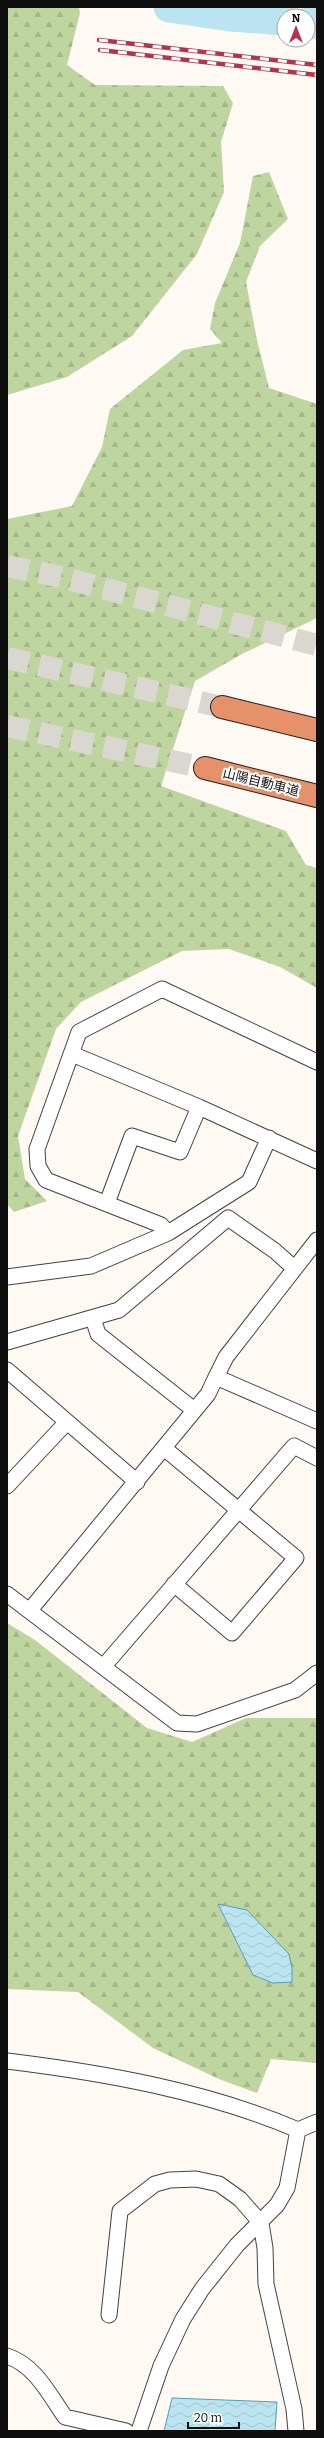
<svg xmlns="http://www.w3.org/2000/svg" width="324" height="2438" font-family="Bitter,'Noto Sans JP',serif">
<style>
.forest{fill:url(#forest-firs)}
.water{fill:url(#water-waves);stroke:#4ba1c0}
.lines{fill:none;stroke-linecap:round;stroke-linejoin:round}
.river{stroke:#bce4f0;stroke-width:31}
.trunk-tunnel{stroke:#dad7d1;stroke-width:22;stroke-dasharray:22 11;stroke-linecap:butt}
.motorway-tunnel{stroke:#dad7d1;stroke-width:22;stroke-dasharray:22 11;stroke-linecap:butt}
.minor-casing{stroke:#424242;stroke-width:17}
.motorway-casing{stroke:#202020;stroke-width:24}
.minor{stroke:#fff;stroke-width:15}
.motorway{stroke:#e69169;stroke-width:22}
.rail-casing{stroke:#b2354c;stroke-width:4.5}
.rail{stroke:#fff;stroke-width:3;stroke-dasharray:9;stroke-linecap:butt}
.labels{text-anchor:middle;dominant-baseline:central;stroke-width:4;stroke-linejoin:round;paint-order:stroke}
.street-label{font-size:13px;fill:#0f0f0f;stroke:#fff}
</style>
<defs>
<pattern id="forest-firs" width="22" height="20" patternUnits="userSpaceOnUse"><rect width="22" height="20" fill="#bfd5a0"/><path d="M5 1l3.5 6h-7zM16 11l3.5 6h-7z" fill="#a3b689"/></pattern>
<pattern id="water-waves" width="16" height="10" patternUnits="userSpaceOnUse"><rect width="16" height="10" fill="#bce4f0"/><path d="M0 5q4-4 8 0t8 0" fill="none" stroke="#a0c2cd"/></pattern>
</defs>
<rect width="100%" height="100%" fill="#fefaf3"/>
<!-- forest -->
<path class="forest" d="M7,7H79L80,13L67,65L95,85L223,86L233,103L221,142L224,192L197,254L132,336L67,377L7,395Z
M269,172L288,219L260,246L246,282L257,340L269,388L317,404V618L242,654L195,681L161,786L286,831L306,865L317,868V988L280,967L229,949L182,951L81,1002L56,1029L18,1136L25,1179L47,1201L14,1212L7,1204V519L72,506L102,447L110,409L183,350L222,343L210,329L215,303L240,243L253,176Z
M7,1623L35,1640L147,1728L192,1742L246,1718H317V2063L271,2059L257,2093L219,2079L153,2048L78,1992L7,1989Z"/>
<!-- water -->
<path class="water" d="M218,1904L247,1910L289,1954L292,1968V1982L273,1983L253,1975Z
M172,2398L277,2402L275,2431H164Z"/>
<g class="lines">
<!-- river -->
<path class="river" d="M169,7L230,16L284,20
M308,23L317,24"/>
<!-- trunk-tunnel -->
<path class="trunk-tunnel" d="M7,566L61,577L317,645"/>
<!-- motorway-tunnel -->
<path class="motorway-tunnel" d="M7,658L222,707
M7,726L205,768"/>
<defs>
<path id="minor" d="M72,1054L199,1107L317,1161
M107,1203L132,1136L180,1152L199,1107
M168,1233L161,1225L46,1180L38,1166L37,1149L79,1032L162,989L317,1062
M7,1277L91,1266L168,1233L249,1182L269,1138
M93,1318L98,1334L194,1410
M7,1342L119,1310L228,1218L275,1251L294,1268
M7,1370L137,1482
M216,1377L226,1357L317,1240
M164,1448L296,1558L232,1633L174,1584
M7,1486L67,1422
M7,1594L177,1723L197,1724L295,1690L317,1673
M30,1610L208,1394L216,1377L317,1421
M103,1667L294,1446L317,1458
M7,2061C105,2073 207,2091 298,2130L317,2122
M109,2315L120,2211L155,2184L170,2180L196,2179L219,2184L240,2199L261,2223L265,2248L266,2284L294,2409L296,2431
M7,2356C35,2365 49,2394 65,2417L126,2431
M139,2431L161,2366L183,2319L202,2289L237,2245L277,2205L287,2188L298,2130"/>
<path id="motorway" d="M222,707L317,730
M205,768L317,796"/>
</defs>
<!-- minor casing -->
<use href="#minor" class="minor-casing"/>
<!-- motorway casing -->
<use href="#motorway" class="motorway-casing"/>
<!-- minor -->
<use href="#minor" class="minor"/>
<!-- motorway -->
<use href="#motorway" class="motorway"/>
<defs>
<path id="rail" d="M99,40L317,65
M100,50L317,75"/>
</defs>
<!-- rail casing -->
<use href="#rail" class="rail-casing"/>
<!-- rail -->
<use href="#rail" class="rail"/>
</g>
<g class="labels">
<!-- street labels -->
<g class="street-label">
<text transform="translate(261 782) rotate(14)">山陽自動車道</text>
</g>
</g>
<!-- border -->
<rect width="324" height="2438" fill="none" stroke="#0f0f0f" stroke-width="16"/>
<!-- north arrow -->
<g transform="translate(296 28)"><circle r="19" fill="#ffffff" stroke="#9f9f9f"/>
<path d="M0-3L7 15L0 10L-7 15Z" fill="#b2354c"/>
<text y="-6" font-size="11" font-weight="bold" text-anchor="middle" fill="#0f0f0f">N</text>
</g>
<!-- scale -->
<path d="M188 2422v6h51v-6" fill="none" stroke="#0f0f0f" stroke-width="2"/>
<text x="194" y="2422" font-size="12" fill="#0f0f0f" stroke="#ffffff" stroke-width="3" paint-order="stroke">20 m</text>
</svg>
